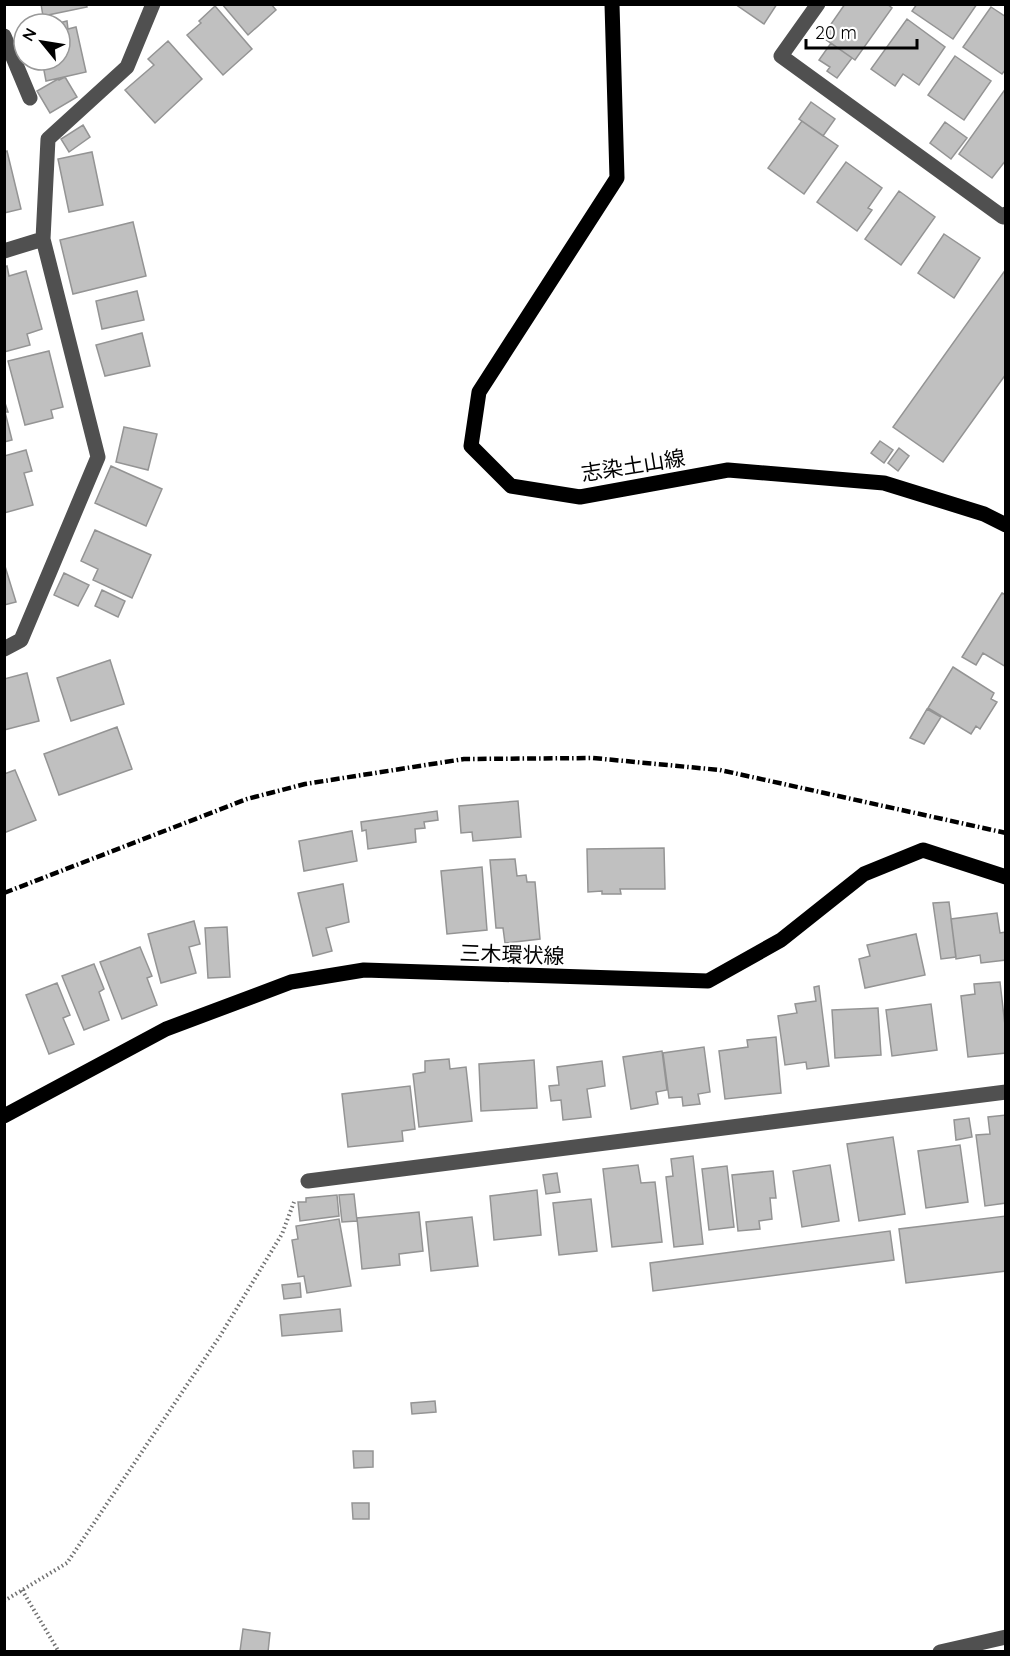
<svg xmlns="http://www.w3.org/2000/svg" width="1010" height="1656" font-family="Quicksand,'Noto Sans JP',sans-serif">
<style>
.building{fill:#c0c0c0;stroke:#949494;stroke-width:1.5}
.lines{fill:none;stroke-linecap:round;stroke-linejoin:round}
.path{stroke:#727272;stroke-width:4;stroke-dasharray:1.5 3;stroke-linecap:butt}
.minor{stroke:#505050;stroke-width:15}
.major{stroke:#000;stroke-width:15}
.rail{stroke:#000;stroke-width:4.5;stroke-dasharray:9 3 1.5 3;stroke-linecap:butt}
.labels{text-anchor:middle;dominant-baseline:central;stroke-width:5;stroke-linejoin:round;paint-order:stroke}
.street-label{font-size:21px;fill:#000;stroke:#fff}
</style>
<rect width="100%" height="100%" fill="#fff"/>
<!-- building -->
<path class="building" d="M41,4H86L87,7L43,16Z
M222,4H271L276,10L248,35Z
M735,4H777L764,24Z
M845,4H887L892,8L855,60L822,37Z
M917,4H977L953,39L912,11Z
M215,6L252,49L223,75L187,35L201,23L199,21Z
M991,7L1006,17V69L1002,74L963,47Z
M907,19L945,47L919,85L903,74L895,86L871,69Z
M67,21L68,29L76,27L86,72L46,81L42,60H60V24H55Z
M168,41L202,79L155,123L125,90L154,65L148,59Z
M831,43L852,58L837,78L827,71L830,67L819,60Z
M955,56L991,81L964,120L928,95Z
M65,77L77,97L50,113L37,91L58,79L59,80Z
M1006,88V160L992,178L959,154Z
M811,102L835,119L823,136L799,119Z
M802,121L838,146L804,194L768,168Z
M945,122L967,138L951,159L930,143Z
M83,125L90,137L69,152L61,139Z
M7,151L21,209L4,213V152Z
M92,152L103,205L69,212L58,159Z
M846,162L882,188L868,208L872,210L857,231L817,202Z
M899,191L935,217L901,265L865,239Z
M133,222L146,276L73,294L60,240Z
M944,234L980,258L954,298L918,273Z
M7,266L9,276L26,271L42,329L27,334L30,345L4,352V267Z
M1006,269V374L943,462L893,427Z
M137,291L144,320L102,329L96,301Z
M142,333L150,366L105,376L96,345Z
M49,351L63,407L51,410L53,418L25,425L8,361Z
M4,400L8,412H5L12,440L4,442Z
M124,427L157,434L148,470L116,462Z
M880,441L893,450L884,463L871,453Z
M899,448L909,456L898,471L888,463Z
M26,450L32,471L24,473L33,505L4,513V456Z
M111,466L162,489L146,526L95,503Z
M95,530L151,555L132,598L93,580L98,569L81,561Z
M4,563L16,602L4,605Z
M64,573L89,585L78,606L54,595Z
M102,590L125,601L118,617L95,606Z
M1002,593L1006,595V667L983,653L976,665L962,657Z
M110,660L124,704L71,721L57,678Z
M953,667L994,693L991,699L997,702L980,729L976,726L971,734L928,708Z
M27,673L39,721L4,730V679Z
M927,709L941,717L924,744L910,738Z
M117,727L132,769L59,795L44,754Z
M15,770L36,820L4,833V774Z
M518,801L521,837L473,841L472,832L461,833L459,806Z
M437,811L438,820L424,822L425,828L415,829L416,842L368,849L366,830L362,831L361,822Z
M352,831L357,861L304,871L299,841Z
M664,848L665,889H620L621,894H602V891L588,892L587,849Z
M515,859L517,876L526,875L527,882H535L540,939L505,943L503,928H496L490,860Z
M482,867L487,930L447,934L441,871Z
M343,884L349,922L326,928L332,951L313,956L298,893Z
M949,902L956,957L941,959L933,903Z
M997,913L1000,933L1006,932V960L981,963L980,955L956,959L951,919Z
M194,921L200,944L189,947L196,973L161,983L148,934Z
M227,927L230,977L208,978L205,928Z
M916,934L925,975L865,988L859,959L870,956L867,945Z
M140,947L152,976L147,978L157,1005L122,1019L100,962Z
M94,964L104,989L99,992L109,1020L84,1030L62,976Z
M1000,982L1006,1034V1053L968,1057L961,996L975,994L974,984Z
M57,983L70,1015L63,1018L74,1044L49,1054L26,995Z
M819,986L829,1066L807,1069L806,1062L785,1065L778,1016L797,1013L795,1004L816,1001L814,987Z
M931,1004L937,1050L892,1056L886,1010Z
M878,1008L881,1055L835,1058L832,1010Z
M776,1037L781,1093L725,1099L719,1051L748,1047L747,1040Z
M704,1047L710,1092L698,1094L700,1104L683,1106L682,1097L669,1098L663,1053Z
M662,1051L667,1090L656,1092L658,1104L631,1109L623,1057Z
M449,1059L450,1069L466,1067L472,1121L419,1127L413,1074L425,1072V1061Z
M534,1060L537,1108L481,1111L479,1064Z
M602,1061L605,1086L587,1089L591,1117L563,1120L561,1100L551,1101L549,1086L559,1085L557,1067Z
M410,1086L415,1129L402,1131L403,1141L348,1147L342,1094Z
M1006,1115V1203L985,1206L976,1135L990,1134L988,1117Z
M969,1118L972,1137L956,1140L954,1120Z
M893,1137L905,1214L859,1221L847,1144Z
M960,1145L968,1202L926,1208L918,1151Z
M693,1156L703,1244L674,1247L666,1177L673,1176L671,1159Z
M638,1165L641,1183L655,1182L662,1242L612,1247L603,1169Z
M830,1165L839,1221L802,1227L793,1171Z
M727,1166L734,1227L709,1230L702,1169Z
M773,1171L776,1198H770L772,1219L759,1221L760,1229L738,1231L732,1175Z
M557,1173L560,1192L546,1194L543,1175Z
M537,1190L541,1235L494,1240L490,1196Z
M354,1194L357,1221L342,1222L339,1195Z
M337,1195L339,1216L300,1221L298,1202H306V1198Z
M591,1199L597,1251L559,1255L553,1203Z
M419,1212L423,1251L399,1254L400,1265L362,1269L357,1218Z
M1006,1216V1271L906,1283L899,1229Z
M472,1217L478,1266L431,1271L426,1222Z
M339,1219L351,1286L307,1293L304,1276L298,1277L292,1240L298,1239L296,1226Z
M890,1231L894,1260L653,1291L650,1263Z
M300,1283L301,1297L284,1299L282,1285Z
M340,1309L342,1331L282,1336L280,1315Z
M435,1401L436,1412L412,1414L411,1403Z
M353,1451H373V1467L354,1468Z
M352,1503H369V1519H353Z
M243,1629L270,1633L268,1652L240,1651Z"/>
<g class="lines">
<!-- path -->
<path class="path" d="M22,1590L59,1652
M4,1601L67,1563L220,1336L282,1234L294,1202"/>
<!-- minor -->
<path class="minor" d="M818,4L781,56L1003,217L1006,214
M4,36L30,98
M4,251L43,239
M4,649L21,640L98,457L43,239L48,139L127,67L153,4
M308,1181L1006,1092
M940,1652L1006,1637"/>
<!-- major -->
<path class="major" d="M612,4L617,178L479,392L471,446L511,486L580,497L728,470L884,483L984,514L1006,525
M4,1116L166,1029L291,982L364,970L708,981L781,940L864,874L923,850L1006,877"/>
<!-- rail -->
<path class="rail" d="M4,893L247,799L305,784L464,759L593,758L720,770L1006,833"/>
</g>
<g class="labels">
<!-- street labels -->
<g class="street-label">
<text transform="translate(633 465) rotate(-9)">志染土山線</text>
<text transform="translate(512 954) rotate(2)">三木環状線</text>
</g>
</g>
<!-- border -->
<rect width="1010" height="1656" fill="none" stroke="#000000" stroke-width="12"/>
<!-- north arrow -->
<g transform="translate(42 42) rotate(300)"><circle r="28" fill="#ffffff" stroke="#999999" stroke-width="1.5"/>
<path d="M0-4.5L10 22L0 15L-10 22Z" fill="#000000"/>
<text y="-9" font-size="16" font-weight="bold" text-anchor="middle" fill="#000000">N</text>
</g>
<!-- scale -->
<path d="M806 39v9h111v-9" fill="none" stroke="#000000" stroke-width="3"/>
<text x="815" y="39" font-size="18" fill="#000000" stroke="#ffffff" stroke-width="4.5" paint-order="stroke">20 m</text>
</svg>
